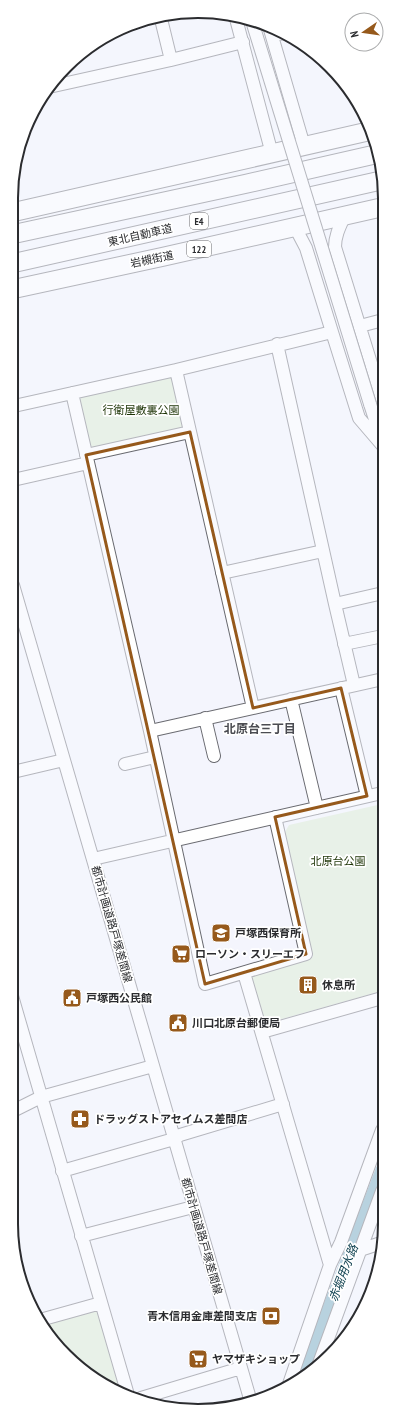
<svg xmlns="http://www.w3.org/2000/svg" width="396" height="1422" font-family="'PT Sans Narrow','Noto Sans JP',sans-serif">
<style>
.green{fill:#daeacf}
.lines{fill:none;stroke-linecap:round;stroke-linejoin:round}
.canal{stroke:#70a7bb;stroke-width:13}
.minor-casing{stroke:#696a70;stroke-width:14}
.highway-casing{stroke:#696a70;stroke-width:20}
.minor{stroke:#fff;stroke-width:12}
.highway{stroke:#fff;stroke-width:18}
.minor-bridge-casing{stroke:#696a70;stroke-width:14;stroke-linecap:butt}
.minor-bridge{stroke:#fff;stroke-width:12}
.marked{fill:none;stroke:#96591b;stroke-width:3;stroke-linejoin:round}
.labels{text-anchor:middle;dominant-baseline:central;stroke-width:3.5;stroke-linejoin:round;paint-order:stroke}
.shield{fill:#fff;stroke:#6b6b6d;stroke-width:1}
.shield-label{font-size:10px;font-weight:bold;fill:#2b2c2f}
.street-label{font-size:11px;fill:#2b2c2f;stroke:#fff}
.park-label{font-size:11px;fill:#1d3406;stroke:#fff}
.poi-label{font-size:11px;font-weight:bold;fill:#2b2c2f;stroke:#fff;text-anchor:start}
.neighbourhood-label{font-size:12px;font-weight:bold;fill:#4b4c52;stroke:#fff}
.water-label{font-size:12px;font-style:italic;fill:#124352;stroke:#fff}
.rim{fill:none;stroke:#2b2c2f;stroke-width:2}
</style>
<rect width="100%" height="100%" fill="#f4f5fd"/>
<!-- green -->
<path class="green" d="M164,375L173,379L184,426L180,431L96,450L90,445L80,400L84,393Z
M382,804V991L264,1024L248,983L252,975L313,957L285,832L289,825Z
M92,1310L100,1314L122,1394L115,1392L58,1347L43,1325Z"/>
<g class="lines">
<!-- canal -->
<path class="canal" d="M304,1376L317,1339L382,1170"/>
<defs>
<path id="minor" d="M160,15L171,60
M235,15L272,154
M269,26L304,146
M272,35L284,33
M49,87L171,60L243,42
M345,215C340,226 335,235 335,247L383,402
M295,227L306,248L332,332
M360,326L383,320
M277,344L335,604L354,685
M176,370L253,708
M72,393L150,731L205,984L306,954L275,817
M370,404L382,441
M14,406L176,370L332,332L359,418L383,446
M86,455L190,432
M13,480L88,463
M222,573L323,551
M13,585L251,1402
M335,604L383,593
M344,644L383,636
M341,688L367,796
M291,699L317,808
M205,718L214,756
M150,731L383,679
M125,764L155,757
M13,772L64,760
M93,859L382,793
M244,973L330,1265
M12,996L128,1395
M262,1032L382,998
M11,1112L41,1097L153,1066
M62,1171L174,1139L180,1135L283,1104
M81,1236L193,1207
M360,1250L381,1243
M40,1320L101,1303
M318,1366L382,1191
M289,1384L330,1265L341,1242L382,1130
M141,1398L241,1368"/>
<path id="highway" d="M14,212L370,131
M14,234L245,184L377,154
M14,263L383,180
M14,289L162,257L383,207"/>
</defs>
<!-- minor casing -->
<use href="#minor" class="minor-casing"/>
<!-- highway casing -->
<use href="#highway" class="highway-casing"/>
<!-- minor -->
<use href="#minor" class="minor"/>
<!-- highway -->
<use href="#highway" class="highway"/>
<defs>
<path id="minor-bridge" d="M252,21L370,404"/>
</defs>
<!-- minor-bridge casing -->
<use href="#minor-bridge" class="minor-bridge-casing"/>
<!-- minor-bridge -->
<use href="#minor-bridge" class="minor-bridge"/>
</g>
<!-- marked area -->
<path d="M0 0H396V1422H0ZM190,432L253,708L341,688L367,796L275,817L306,954L205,984L86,455Z" fill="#f4f5fd" fill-opacity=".55" fill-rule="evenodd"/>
<path class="marked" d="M190,432L253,708L341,688L367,796L275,817L306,954L205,984L86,455Z"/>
<!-- icons -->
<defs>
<symbol id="school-square" viewBox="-11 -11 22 22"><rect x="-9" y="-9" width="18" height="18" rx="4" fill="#96591b" stroke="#fff"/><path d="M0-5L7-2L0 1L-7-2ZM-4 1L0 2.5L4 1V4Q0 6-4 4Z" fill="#fff"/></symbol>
<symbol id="supermarket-square" viewBox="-11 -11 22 22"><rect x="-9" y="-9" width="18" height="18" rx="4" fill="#96591b" stroke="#fff"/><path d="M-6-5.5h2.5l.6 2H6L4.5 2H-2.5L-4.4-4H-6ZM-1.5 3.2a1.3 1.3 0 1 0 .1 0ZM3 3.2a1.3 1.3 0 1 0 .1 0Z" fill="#fff"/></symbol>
<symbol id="building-square" viewBox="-11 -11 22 22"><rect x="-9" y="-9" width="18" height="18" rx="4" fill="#96591b" stroke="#fff"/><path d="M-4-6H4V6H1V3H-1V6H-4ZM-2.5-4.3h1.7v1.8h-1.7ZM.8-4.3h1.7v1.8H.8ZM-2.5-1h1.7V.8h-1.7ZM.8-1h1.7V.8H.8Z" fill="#fff"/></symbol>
<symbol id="civic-square" viewBox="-11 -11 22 22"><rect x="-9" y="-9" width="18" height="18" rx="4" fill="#96591b" stroke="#fff"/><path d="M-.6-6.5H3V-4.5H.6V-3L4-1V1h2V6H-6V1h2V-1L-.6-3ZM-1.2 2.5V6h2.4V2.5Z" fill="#fff"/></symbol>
<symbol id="pharmacy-square" viewBox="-11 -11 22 22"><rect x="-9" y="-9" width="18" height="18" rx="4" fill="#96591b" stroke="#fff"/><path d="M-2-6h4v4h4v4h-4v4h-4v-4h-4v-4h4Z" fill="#fff"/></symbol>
<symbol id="bank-square" viewBox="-11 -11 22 22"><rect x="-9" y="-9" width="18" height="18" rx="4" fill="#96591b" stroke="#fff"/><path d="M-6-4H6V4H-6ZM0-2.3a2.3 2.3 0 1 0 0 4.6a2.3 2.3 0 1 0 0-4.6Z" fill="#fff"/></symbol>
</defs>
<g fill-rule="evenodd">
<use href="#school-square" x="210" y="922" width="22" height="22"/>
<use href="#supermarket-square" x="170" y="943" width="22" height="22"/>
<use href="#building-square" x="297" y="974" width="22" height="22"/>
<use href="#civic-square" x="61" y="987" width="22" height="22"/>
<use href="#civic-square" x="167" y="1012" width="22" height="22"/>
<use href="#pharmacy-square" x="69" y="1108" width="22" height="22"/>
<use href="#bank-square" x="260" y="1305" width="22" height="22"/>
<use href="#supermarket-square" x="187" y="1348" width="22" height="22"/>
</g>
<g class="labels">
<!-- shield labels -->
<g class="shield">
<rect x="190" y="213" width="18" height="16" rx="3"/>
<rect x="187" y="241" width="24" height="16" rx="3"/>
</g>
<g class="shield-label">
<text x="199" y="221">E4</text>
<text x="199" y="249">122</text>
</g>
<!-- street labels -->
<g class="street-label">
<text transform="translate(140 235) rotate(-13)">東北自動車道</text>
<text transform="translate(152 259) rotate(-12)">岩槻街道</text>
<text transform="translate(112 924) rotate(74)">都市計画道路戸塚差間線</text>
<text transform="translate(202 1236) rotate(74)">都市計画道路戸塚差間線</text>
</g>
<!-- park labels -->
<g class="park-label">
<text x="141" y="410">行衛屋敷裏公園</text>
<text x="338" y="861">北原台公園</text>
</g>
<!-- poi labels -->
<g class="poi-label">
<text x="235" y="933">戸塚西保育所</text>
<text x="195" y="954">ローソン・スリーエフ</text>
<text x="322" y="985">休息所</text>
<text x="86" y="998">戸塚西公民館</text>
<text x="192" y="1023">川口北原台郵便局</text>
<text x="94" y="1119">ドラッグストアセイムス差間店</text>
<text x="257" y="1316" text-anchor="end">青木信用金庫差間支店</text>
<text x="212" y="1359">ヤマザキショップ</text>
</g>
<!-- neighbourhood labels -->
<g class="neighbourhood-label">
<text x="260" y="728">北原台三丁目</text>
</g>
<!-- water labels -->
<g class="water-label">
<text transform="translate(343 1273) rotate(-69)">赤堀用水路</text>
</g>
</g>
<!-- crop -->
<path d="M0 0H396V1422H0ZM198 18H198A180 180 0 0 1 378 198V1224A180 180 0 0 1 198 1404H198A180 180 0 0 1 18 1224V198A180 180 0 0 1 198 18Z" fill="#fff" fill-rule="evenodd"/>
<path class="rim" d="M198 18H198A180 180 0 0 1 378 198V1224A180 180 0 0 1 198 1404H198A180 180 0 0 1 18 1224V198A180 180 0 0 1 198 18Z"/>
<!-- north arrow -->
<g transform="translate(364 32) rotate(257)"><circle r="19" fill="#ffffff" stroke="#aaabac"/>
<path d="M0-3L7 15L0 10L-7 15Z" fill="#96591b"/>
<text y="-6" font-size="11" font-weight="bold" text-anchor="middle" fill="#2b2c2f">N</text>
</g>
</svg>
